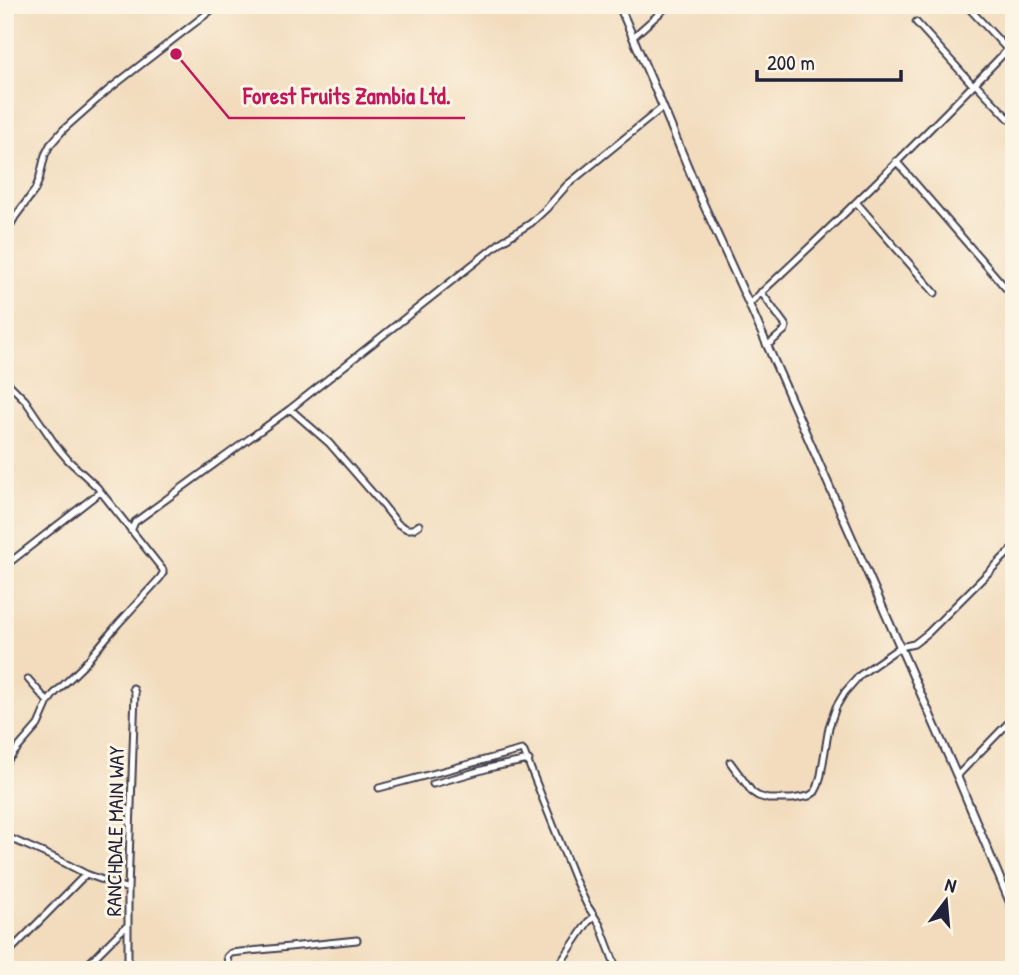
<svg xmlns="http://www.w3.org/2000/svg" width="1019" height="975" font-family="'Patrick Hand',sans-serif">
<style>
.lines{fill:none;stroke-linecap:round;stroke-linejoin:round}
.minor-casing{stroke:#413e4e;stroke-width:9}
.tertiary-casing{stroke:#413e4e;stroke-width:10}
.minor{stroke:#fff;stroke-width:5}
.tertiary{stroke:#fff;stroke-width:6}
.labels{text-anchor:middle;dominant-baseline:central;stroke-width:6;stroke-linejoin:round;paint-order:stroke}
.street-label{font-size:21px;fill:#22223b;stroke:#fcf5e5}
.leader{fill:none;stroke:#c2185b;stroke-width:2.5}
.callout-dot{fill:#c2185b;stroke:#fcf5e5;stroke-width:2.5}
.callout-label{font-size:23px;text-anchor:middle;font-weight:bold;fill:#c2185b;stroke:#fcf5e5;stroke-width:6;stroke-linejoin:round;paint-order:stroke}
</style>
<rect width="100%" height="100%" fill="#fcf5e5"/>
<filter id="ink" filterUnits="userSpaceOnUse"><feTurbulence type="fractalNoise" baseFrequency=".0143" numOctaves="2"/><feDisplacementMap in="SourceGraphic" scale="14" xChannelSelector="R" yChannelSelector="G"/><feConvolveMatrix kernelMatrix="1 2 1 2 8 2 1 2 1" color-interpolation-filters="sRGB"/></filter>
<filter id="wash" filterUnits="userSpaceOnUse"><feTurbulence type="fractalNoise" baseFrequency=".00686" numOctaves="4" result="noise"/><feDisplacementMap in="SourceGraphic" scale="28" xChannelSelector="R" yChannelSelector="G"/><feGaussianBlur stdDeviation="1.57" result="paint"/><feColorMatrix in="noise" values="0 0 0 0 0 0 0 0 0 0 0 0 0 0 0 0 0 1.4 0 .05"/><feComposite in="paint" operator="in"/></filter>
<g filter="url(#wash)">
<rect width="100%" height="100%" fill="#f2dcbd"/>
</g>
<g filter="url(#ink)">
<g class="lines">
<defs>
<path id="minor" d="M966,5L1007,49
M916,22L973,85
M633,37L669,5
M975,83L1014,124
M896,161L1010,293
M856,202L935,293
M5,235L15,217L35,190L39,180L45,155L50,145L64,129L108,90L218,5
M761,292L786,326L785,330L767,346
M749,304C840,220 928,132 1014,43
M5,380L25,400L57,447L69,461L97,487L163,570V573L160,578L118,624L82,667L54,694L48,702L38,725L5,763
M290,409L329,443L383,505L398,524L407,529H413L419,525
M131,531L135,522L290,409L501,242L531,223L546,209L567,185L663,107
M5,566L100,492
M28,679L48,702
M730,762L752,792L758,796L768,799H792L809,796L815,792L818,786L821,775L829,727L836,707L845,692L860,675L900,647L914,644L928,633L1014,547
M957,776L1014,717
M433,784L493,767L529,760
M379,788L522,750L524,752L575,880L587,905L600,925L617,970
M5,836L55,858L86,874L128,889
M5,956L86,874
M82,970L119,933L128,925
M128,970V889L135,693L133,688
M230,970L227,957L231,953L357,940
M537,970L557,968L588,922L594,917"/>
<path id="tertiary" d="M619,5L663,107L702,201L749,304L957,776L1014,912"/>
</defs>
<!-- minor casing -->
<use href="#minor" class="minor-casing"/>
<!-- tertiary casing -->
<use href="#tertiary" class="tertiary-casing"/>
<!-- minor -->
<use href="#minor" class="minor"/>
<!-- tertiary -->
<use href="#tertiary" class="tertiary"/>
</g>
</g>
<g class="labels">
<!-- street labels -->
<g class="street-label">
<text transform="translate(115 831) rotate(-89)">RANCHDALE MAIN WAY</text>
</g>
</g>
<!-- callouts -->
<path class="leader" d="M176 54L229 118H465"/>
<circle class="callout-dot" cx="176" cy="54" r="7"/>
<g class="callout-label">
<text x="347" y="104">Forest Fruits Zambia Ltd.</text>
</g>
<!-- margin -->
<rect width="1019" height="975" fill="none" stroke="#fcf5e5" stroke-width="28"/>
<!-- north arrow -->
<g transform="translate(946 901) rotate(16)" stroke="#fcf5e5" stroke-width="5" paint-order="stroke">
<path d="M0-5L12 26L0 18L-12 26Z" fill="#22223b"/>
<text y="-10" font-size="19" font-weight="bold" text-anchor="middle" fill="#22223b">N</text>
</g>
<!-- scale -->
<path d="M757 70v10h144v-10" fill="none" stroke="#22223b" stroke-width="3.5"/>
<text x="767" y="70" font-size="21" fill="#22223b" stroke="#fcf5e5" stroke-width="5" paint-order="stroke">200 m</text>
</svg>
